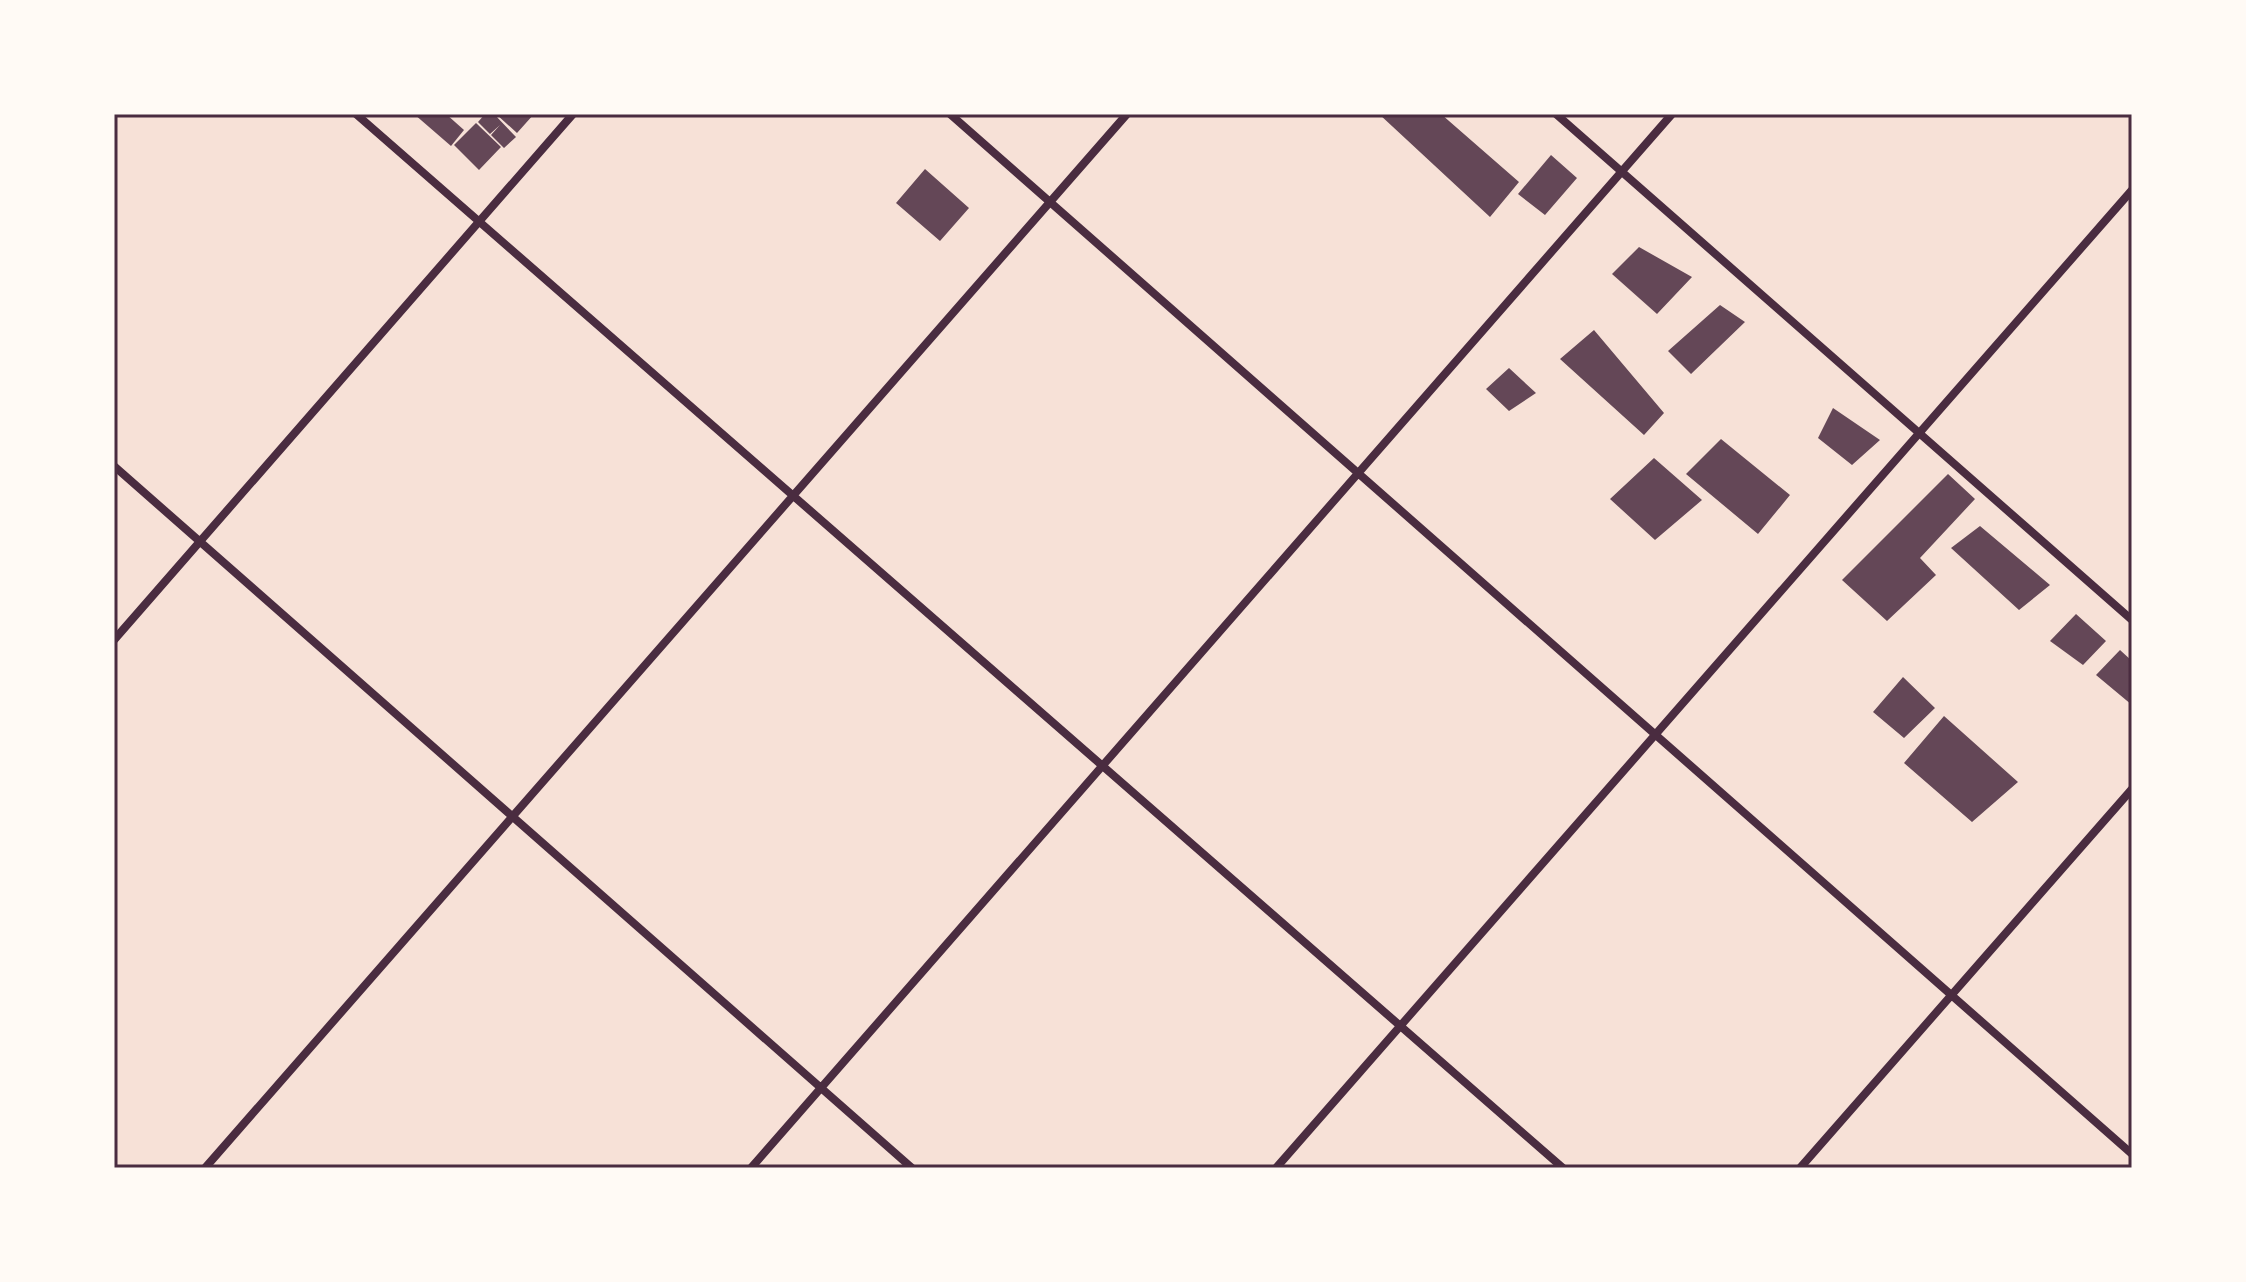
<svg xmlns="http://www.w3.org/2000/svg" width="2246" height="1282" font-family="'Source Serif 4',serif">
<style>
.building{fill:#644757}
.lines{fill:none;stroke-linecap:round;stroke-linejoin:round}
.minor{stroke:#4a2c40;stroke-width:8}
.neatline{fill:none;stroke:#4a2c40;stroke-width:3}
</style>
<rect width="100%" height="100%" fill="#f7e1d7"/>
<!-- building -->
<path class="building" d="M414,114H446L464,130L451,146Z
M485,114H494L516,137L504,148L491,135L500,125L490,134L478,122Z
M496,114H534L517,133Z
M1379,114H1441L1519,182L1490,217Z
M476,123L501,147L479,170L454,145Z
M1551,155L1577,178L1545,215L1518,194Z
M925,169L969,208L940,241L896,203Z
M1639,247L1692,277L1657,314L1612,274Z
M1720,305L1745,322L1691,374L1668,351Z
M1594,330L1664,413L1644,435L1560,359Z
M1509,368L1536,393L1509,411L1486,389Z
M1833,408L1880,440L1852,465L1818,438Z
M1721,439L1790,495L1758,534L1686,474Z
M1654,458L1702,500L1655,540L1610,499Z
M1948,474L1975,499L1920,558L1936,575L1887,621L1842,580Z
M1980,526L2050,585L2019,610L1951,548Z
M2076,614L2106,641L2083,665L2050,641Z
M2120,650L2132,661V705L2096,675Z
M1903,677L1935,708L1904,738L1873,712Z
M1944,716L2018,782L1972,822L1904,763Z"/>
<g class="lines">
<!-- minor -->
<path class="minor" d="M356,114L1563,1168
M950,114L2132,1154
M1556,114L2132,620
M114,466L912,1168
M114,640L573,114
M205,1168L1127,114
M751,1168L1672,114
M1276,1168L2132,190
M1800,1168L2132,789"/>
</g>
<!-- border -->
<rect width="2246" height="1282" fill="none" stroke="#fffaf5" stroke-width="232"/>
<rect x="116" y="116" width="2014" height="1050" class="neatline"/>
</svg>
